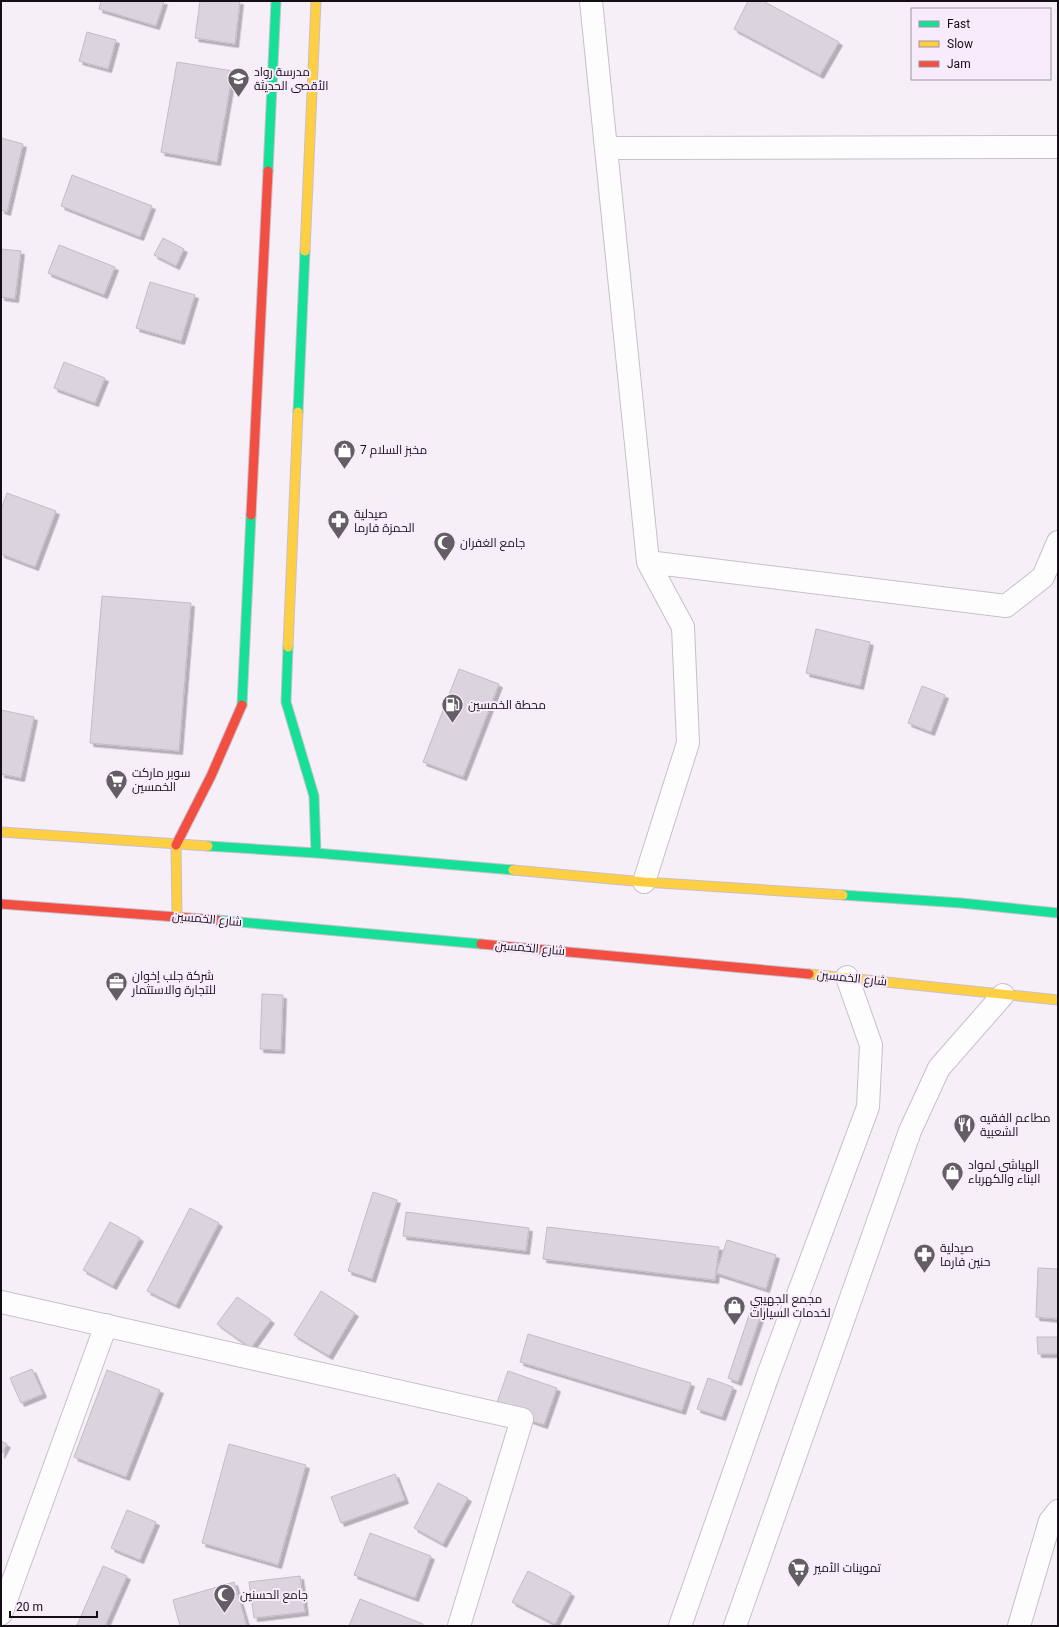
<svg xmlns="http://www.w3.org/2000/svg" width="1059" height="1627" font-family="Roboto,Cairo,sans-serif">
<style>
.building{fill:#dbd4de;stroke:#c3bcc5;filter:url(#shadow)}
.lines{fill:none;stroke-linecap:round;stroke-linejoin:round}
.street-casing{stroke:#c7c0c9;stroke-width:24}
.fast-casing{stroke:#c7c0c9;stroke-width:11}
.slow-casing{stroke:#c7c0c9;stroke-width:11}
.jam-casing{stroke:#c7c0c9;stroke-width:11}
.street{stroke:#fefdfe;stroke-width:22}
.fast{stroke:#16e098;stroke-width:9}
.slow{stroke:#ffcf43;stroke-width:9}
.jam{stroke:#f24e42;stroke-width:9}
.labels{text-anchor:middle;dominant-baseline:central;stroke-width:4;stroke-linejoin:round;paint-order:stroke}
.poi-label{font-size:12px;fill:#150e17;stroke:#f8ebfc;text-anchor:start}
.street-label{font-size:12px;fill:#150e17;stroke:#f8ebfc}
</style>
<defs>
<filter id="shadow"><feDropShadow dx="3.5" dy="3.5" stdDeviation="0" flood-color="#0004"/></filter>
</defs>
<rect width="100%" height="100%" fill="#f6eff8"/>
<!-- building -->
<path class="building" d="M101,1H164L156,26L99,9Z
M200,1H240L235,44L195,38Z
M748,1H763L839,42L820,75L734,29Z
M87,32L116,40L108,69L79,61Z
M177,62L233,71L217,162L161,152Z
M1,138L23,144L7,212L1,210Z
M72,175L152,206L140,237L61,206Z
M163,238L184,249L176,266L154,255Z
M59,245L115,267L104,295L48,273Z
M1,249L21,251L15,299L1,297Z
M150,282L195,295L181,341L136,328Z
M64,362L105,378L95,403L54,388Z
M7,493L56,511L35,567L1,554V509Z
M102,596L191,603L179,751L90,743Z
M816,629L870,642L860,686L806,673Z
M459,669L499,684L463,777L423,762Z
M922,686L945,695L931,732L908,723Z
M1,710L34,717L21,778L1,774Z
M262,994L283,995L281,1050L260,1049Z
M373,1192L397,1200L372,1279L348,1271Z
M190,1208L219,1223L176,1305L147,1291Z
M406,1212L529,1228L526,1251L403,1236Z
M110,1222L140,1238L113,1286L83,1270Z
M547,1227L719,1247L715,1280L543,1259Z
M727,1240L776,1255L766,1289L716,1273Z
M1038,1268L1058,1269V1319L1036,1317Z
M321,1291L355,1313L329,1356L294,1335Z
M237,1297L271,1320L251,1348L217,1324Z
M753,1303L764,1306L738,1382L728,1378Z
M528,1334L691,1383L682,1411L520,1362Z
M1037,1337H1058V1354H1038Z
M32,1369L43,1394L21,1403L10,1378Z
M107,1370L160,1390L126,1477L74,1457Z
M508,1371L557,1388L544,1425L495,1408Z
M708,1378L733,1387L722,1417L697,1409Z
M1,1441L7,1444L1,1455Z
M229,1444L306,1465L278,1565L202,1543Z
M395,1474L405,1500L341,1523L331,1497Z
M438,1483L468,1498L443,1544L414,1528Z
M127,1510L156,1522L140,1560L111,1548Z
M370,1533L431,1556L415,1598L354,1575Z
M103,1566L127,1576L105,1626H79L77,1625Z
M528,1571L571,1593L555,1624L512,1602Z
M300,1576L305,1612L254,1618L249,1582Z
M234,1582L247,1626H180L173,1600Z
M360,1599L423,1624L422,1626H349Z"/>
<g class="lines">
<defs>
<path id="street" d="M591,1L648,562L683,627L688,743L644,882
M606,148L1058,147
M648,562L1006,606L1043,577L1058,542
M1,1302L522,1419L459,1626
M1,1614L106,1325
M680,1626L768,1375L868,1107L871,1045L847,977
M735,1626L910,1131L939,1068L1003,995
M1019,1626L1050,1521L1058,1511"/>
<path id="fast" d="M268,171L276,1
M298,412L305,251
M288,647L286,702L314,796L316,853
M242,705L251,515
M208,846L316,853L513,870
M843,895L961,903L1058,913
M217,920L481,944"/>
<path id="slow" d="M305,251L316,1
M288,647L298,412
M1,832L208,846
M176,845L177,916
M513,870L644,882L843,895
M809,974L1058,1000"/>
<path id="jam" d="M251,515L268,171
M176,845L211,776L242,705
M1,904L217,920
M481,944L809,974"/>
</defs>
<!-- street casing -->
<use href="#street" class="street-casing"/>
<!-- fast casing -->
<use href="#fast" class="fast-casing"/>
<!-- slow casing -->
<use href="#slow" class="slow-casing"/>
<!-- jam casing -->
<use href="#jam" class="jam-casing"/>
<!-- street -->
<use href="#street" class="street"/>
<!-- fast -->
<use href="#fast" class="fast"/>
<!-- slow -->
<use href="#slow" class="slow"/>
<!-- jam -->
<use href="#jam" class="jam"/>
</g>
<!-- icons -->
<defs>
<symbol id="school-pin" viewBox="-11 -11 22 30"><path d="M0 17L-7.5 6A9.5 9.5 0 1 1 7.5 6Z" fill="#645d66" stroke="#f8ebfc"/><path d="M0-5L7-2L0 1L-7-2ZM-4 1L0 2.5L4 1V4Q0 6-4 4Z" fill="#fff"/></symbol>
<symbol id="shop-pin" viewBox="-11 -11 22 30"><path d="M0 17L-7.5 6A9.5 9.5 0 1 1 7.5 6Z" fill="#645d66" stroke="#f8ebfc"/><path d="M-5-2.5h2.3a2.7 3.5 0 0 1 5.4 0H5L5.5 6h-11ZM-1.5-2.5h3a1.5 2.3 0 0 0-3 0Z" fill="#fff"/></symbol>
<symbol id="pharmacy-pin" viewBox="-11 -11 22 30"><path d="M0 17L-7.5 6A9.5 9.5 0 1 1 7.5 6Z" fill="#645d66" stroke="#f8ebfc"/><path d="M-2-6h4v4h4v4h-4v4h-4v-4h-4v-4h4Z" fill="#fff"/></symbol>
<symbol id="mosque-pin" viewBox="-11 -11 22 30"><path d="M0 17L-7.5 6A9.5 9.5 0 1 1 7.5 6Z" fill="#645d66" stroke="#f8ebfc"/><path d="M3.5-4.9A6 6 0 1 0 3.5 4.9A5 5 0 1 1 3.5-4.9Z" fill="#fff"/></symbol>
<symbol id="fuel-pin" viewBox="-11 -11 22 30"><path d="M0 17L-7.5 6A9.5 9.5 0 1 1 7.5 6Z" fill="#645d66" stroke="#f8ebfc"/><path d="M-5.5-6h7V0h2V4h1.3V-2.5L3-4.5l.8-.8L6-3V5H2.5V1h-1V6h-7ZM-4.2-4.7v3.2H.2V-4.7Z" fill="#fff"/></symbol>
<symbol id="supermarket-pin" viewBox="-11 -11 22 30"><path d="M0 17L-7.5 6A9.5 9.5 0 1 1 7.5 6Z" fill="#645d66" stroke="#f8ebfc"/><path d="M-6-5.5h2.5l.6 2H6L4.5 2H-2.5L-4.4-4H-6ZM-1.5 3.2a1.3 1.3 0 1 0 .1 0ZM3 3.2a1.3 1.3 0 1 0 .1 0Z" fill="#fff"/></symbol>
<symbol id="office-pin" viewBox="-11 -11 22 30"><path d="M0 17L-7.5 6A9.5 9.5 0 1 1 7.5 6Z" fill="#645d66" stroke="#f8ebfc"/><path d="M-6-3h4V-5.5h4V-3h4V5H-6ZM-1-4.5V-3h2v-1.5ZM-6 0V1H6V0Z" fill="#fff"/></symbol>
<symbol id="restaurant-pin" viewBox="-11 -11 22 30"><path d="M0 17L-7.5 6A9.5 9.5 0 1 1 7.5 6Z" fill="#645d66" stroke="#f8ebfc"/><path d="M-5-6h1v4h1v-4h1v4h1v-4h1v5L-1.5 .5V6h-2V.5L-5-1ZM5-6V6H3V1.5H1.5Q1.5-4 5-6Z" fill="#fff"/></symbol>
</defs>
<g fill-rule="evenodd">
<use href="#school-pin" x="226" y="66" width="25" height="34"/>
<use href="#shop-pin" x="332" y="438" width="25" height="34"/>
<use href="#pharmacy-pin" x="326" y="508" width="25" height="34"/>
<use href="#mosque-pin" x="432" y="530" width="25" height="34"/>
<use href="#fuel-pin" x="440" y="692" width="25" height="34"/>
<use href="#supermarket-pin" x="104" y="768" width="25" height="34"/>
<use href="#office-pin" x="104" y="970" width="25" height="34"/>
<use href="#restaurant-pin" x="952" y="1112" width="25" height="34"/>
<use href="#shop-pin" x="940" y="1160" width="25" height="34"/>
<use href="#pharmacy-pin" x="912" y="1242" width="25" height="34"/>
<use href="#shop-pin" x="722" y="1294" width="25" height="34"/>
<use href="#supermarket-pin" x="786" y="1556" width="25" height="34"/>
<use href="#mosque-pin" x="212" y="1582" width="25" height="34"/>
</g>
<g class="labels">
<!-- poi labels -->
<g class="poi-label">
<text x="254" y="72">مدرسة رواد<tspan x="254" dy="14">الأقصى الحديثة</tspan></text>
<text x="360" y="450">مخبز السلام 7</text>
<text x="354" y="514">صيدلية<tspan x="354" dy="14">الحمزة فارما</tspan></text>
<text x="460" y="543">جامع الغفران</text>
<text x="468" y="705">محطة الخمسين</text>
<text x="132" y="773">سوبر ماركت<tspan x="132" dy="14">الخمسين</tspan></text>
<text x="132" y="976">شركة جلب إخوان<tspan x="132" dy="14">للتجارة والاستثمار</tspan></text>
<text x="980" y="1118">مطاعم الفقيه<tspan x="980" dy="14">الشعبية</tspan></text>
<text x="968" y="1165">الهياشي لمواد<tspan x="968" dy="14">البناء والكهرباء</tspan></text>
<text x="940" y="1248">صيدلية<tspan x="940" dy="14">حنين فارما</tspan></text>
<text x="750" y="1299">مجمع الجهيبي<tspan x="750" dy="14">لخدمات السيارات</tspan></text>
<text x="814" y="1568">تموينات الأمير</text>
<text x="240" y="1595">جامع الحسنين</text>
</g>
<!-- street labels -->
<g class="street-label">
<text transform="translate(207 919) rotate(5)">شارع الخمسين</text>
<text transform="translate(530 948) rotate(5)">شارع الخمسين</text>
<text transform="translate(852 978) rotate(6)">شارع الخمسين</text>
</g>
</g>
<!-- border -->
<rect width="1059" height="1627" fill="none" stroke="#150e17" stroke-width="4"/>
<!-- legend -->
<rect x="911" y="8" width="140" height="72" fill="#f8ebfc" stroke="#9d93a0"/>
<rect x="919" y="21" width="20" height="6" fill="#16e098" stroke="#9d93a0"/>
<text x="947" y="28" font-size="12" fill="#150e17">Fast</text>
<rect x="919" y="41" width="20" height="6" fill="#ffcf43" stroke="#9d93a0"/>
<text x="947" y="48" font-size="12" fill="#150e17">Slow</text>
<rect x="919" y="61" width="20" height="6" fill="#f24e42" stroke="#9d93a0"/>
<text x="947" y="68" font-size="12" fill="#150e17">Jam</text>
<!-- scale -->
<path d="M10 1611v6h87v-6" fill="none" stroke="#150e17" stroke-width="2"/>
<text x="16" y="1611" font-size="12" fill="#150e17" stroke="#f8ebfc" stroke-width="3" paint-order="stroke">20 m</text>
</svg>
